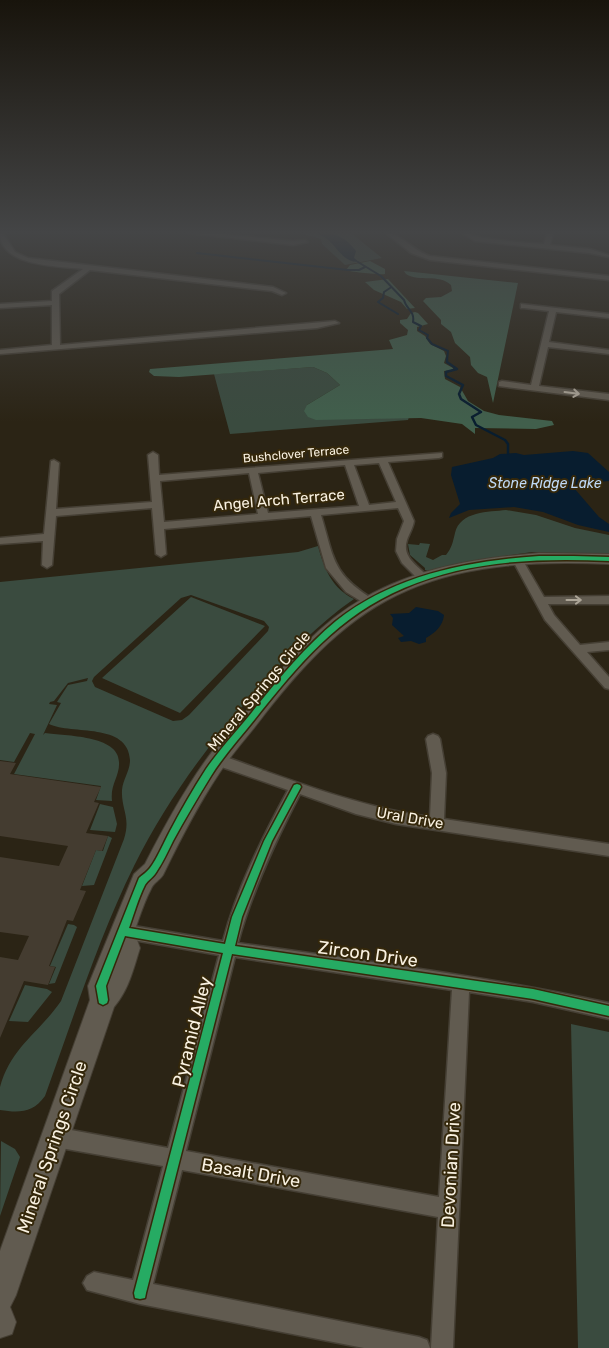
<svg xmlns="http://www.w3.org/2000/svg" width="609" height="1348" font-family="Rubik,sans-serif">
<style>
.green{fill:#3a4b3f;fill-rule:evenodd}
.forest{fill:#415f4c}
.water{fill:#081d2f}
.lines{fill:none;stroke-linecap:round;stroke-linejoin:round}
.stream-far1{stroke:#081d2f;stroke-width:2}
.stream{stroke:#081d2f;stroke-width:2.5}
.building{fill:#443c30}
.street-casing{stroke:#453f34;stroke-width:3}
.secondary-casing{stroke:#453f34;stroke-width:2}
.street{fill:#615b50;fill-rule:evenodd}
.secondary{fill:#615b50;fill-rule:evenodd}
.cycleway-casing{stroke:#35280b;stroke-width:3}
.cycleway{fill:#26ab63;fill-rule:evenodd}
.oneway{stroke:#ada698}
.labels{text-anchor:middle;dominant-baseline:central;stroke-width:4;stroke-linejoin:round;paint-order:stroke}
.far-street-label{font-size:12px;fill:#f9f1e1;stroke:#35280b}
.far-water-label{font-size:14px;font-style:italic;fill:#bfdaf7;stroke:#35280b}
.street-label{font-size:15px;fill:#f9f1e1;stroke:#35280b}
.near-street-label{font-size:18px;fill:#f9f1e1;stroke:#35280b}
</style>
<rect width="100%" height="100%" fill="#2b2415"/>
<!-- green -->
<path class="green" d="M300,233H351L382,258L345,265L322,244L321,239Z
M313,367L327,373L340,385L307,405L354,419L409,417L408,420L230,434L214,374Z
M506,510L536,515L575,528L609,535V555L532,552L479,560L429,571L425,570V568L410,555L408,544L419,545L420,543L430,544L426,557L433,560L442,555H446C452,548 453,541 455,533C460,511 489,512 506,510Z
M318,546C324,569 333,589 354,599C318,624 289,654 260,687C210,741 167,800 134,866C98,939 73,1019 45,1096C33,1113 19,1113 0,1110C0,1103 0,1094 0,1087C11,1047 40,1032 61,1001L124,839C131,817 121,809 122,790C123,779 130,771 130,760C128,722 72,735 49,724L61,703L57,702L68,685L87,681L88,678L68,683L54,701L50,702L49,704L57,705L43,735L45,733C65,736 119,735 119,762C120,776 110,784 112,801L96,800L101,786L14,774L35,734L30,733L14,762L0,760V582L298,552ZM191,595L264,621L269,627L268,631L189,715L182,720L173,721L95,687L92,681L94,677L181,598Z
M191,597L265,626L180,713L102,678Z
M100,804L113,807L117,824L115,832L90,830Z
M108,836L112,838L94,885L82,886L96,850L103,851Z
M68,924L74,925L77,927L55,983L49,984L56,967L50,966Z
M25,985L47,989L52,992L28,1022L9,1021Z
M571,1024L609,1032V1348H578Z
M1,1141L15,1149L20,1157L0,1216Z"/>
<!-- forest -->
<path class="forest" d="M370,261L385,269V274C381,275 350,272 346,270L350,265Z
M404,271L518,283L493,403L487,377L478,373L471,365L470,357L455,343L451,332L441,324V320L423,301L426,298L441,297L452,291L451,285C438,273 420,283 406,274Z
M388,279L415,308L407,309L401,302L374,290L365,282Z
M415,312L418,313L428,324L417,327V331L425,336L430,344L444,351L446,356L444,363L453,368V370L444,371L445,379L460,387L468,401L484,411L499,415L552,421L554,425L536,429L475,428V434L462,424L421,418L316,420L308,417L304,411L307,405L340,385L327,373L313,367L179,377L154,376L149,372L150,369L393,349L389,340L407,335L408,330L400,323V320L407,319L411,313Z"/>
<!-- water -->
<path class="water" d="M315,233C334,233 344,235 356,251L354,258L359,262C338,262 336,238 315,233Z
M573,451L588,453L609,472V481L586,483L574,488L599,517L609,524V532L578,525L543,512L514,507L469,510L449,518L451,513L460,504L451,475L452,467L493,458L500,454L516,453L524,455Z
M416,607L438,611L444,615C443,626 435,633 426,638V642L419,644L411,641L401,642L398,638L404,636L392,625L393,618L390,614L409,613Z"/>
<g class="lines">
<!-- stream-far1 -->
<path class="stream-far1" d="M197,253L348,270H359L365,267
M358,262L381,276L404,300C406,309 415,311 413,322L421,326L419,330L428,335L427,338L432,344L448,351L447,360
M390,288L384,292L383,298L378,302L398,314"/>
<!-- stream -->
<path class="stream" d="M447,359V362L457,369L446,372V376L463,385L459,394L461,399L481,412L472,417L476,425L505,440L508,444V453"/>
</g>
<!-- building -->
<path class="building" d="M0,761L16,763L10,774L101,787L94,802L99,803L86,833L108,836L102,851L96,850L80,890L86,891L73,921L67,920L49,966L55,967L48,985L24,981L0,1038V957L18,960L29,936L0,932V857L59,866L68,846L0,836Z"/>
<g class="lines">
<defs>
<path id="street" d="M0,233H3L15,252L28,258L273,287L286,293L282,295L272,291L90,270L59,294L60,345L335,321L339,323L317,328L0,354V350L52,345V305L0,308V304L52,301V291L83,269C59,266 0,267 0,233Z
M188,233H212L293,241L305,240L308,242L293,245Z
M386,233C400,233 415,252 430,256L609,276V280L430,260L411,253Z
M462,233C471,233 476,237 485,238C504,241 524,243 544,244L547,233H553L550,245L590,249L609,255V257L589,253L475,241Z
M521,304L609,314V318L556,312L549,342L609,350V354L548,347L539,386L609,394V400L499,386V382L502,381L531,385L549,311L524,308H521Z
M153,452L158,455L159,475L442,453V457L439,458L388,462L414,521C413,528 409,534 407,540C401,558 420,567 429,578L427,580H419L402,563L396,551L397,539L404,521L398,508L321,515C334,558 332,574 373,599L375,602L369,606L346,592L326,568L311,516L164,529L166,554L161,557L156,554L152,508L56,516L52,565L47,568L42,565L43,541L0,544V538L44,534L51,461L54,460L59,463L56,509L152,502L148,455ZM379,463L396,502L369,505L354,465ZM345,465L359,506L268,513L258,473ZM249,473L258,514L164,522L160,481Z
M517,556L522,559L544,597L609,596V604H548L554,615L580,645L609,642V650L587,652L609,677V689L605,688L545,620L512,559Z
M433,734L438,736L440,739L446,773L444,819L609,844V856L396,824L356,814L300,794C275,842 252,891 238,943C363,961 486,976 609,1003V1019L533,1002L469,992L453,1348H431L438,1217L182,1170L153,1284L419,1337L427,1340L430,1348H364L140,1304L87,1290L83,1283L87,1276L94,1272L133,1280L163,1166L55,1147L48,1144L45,1137L48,1130L55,1127L168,1148L219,955L122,938L116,936L114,931L116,926L122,924L223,941C237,888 262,838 288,790L213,764L211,760L213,756L218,755L223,756C291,780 358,807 430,817L432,773L426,739L428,736ZM235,957L452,990L439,1197L186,1151Z"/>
<path id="secondary" d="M539,553L609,554V564C541,561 471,563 408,590C347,616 304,664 264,715C250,734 233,752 220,772C198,805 180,840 163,875C160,880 153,883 151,889C143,904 138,922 132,938L137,940L140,948C133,970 129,989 114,1007L16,1295L10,1307L16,1322L12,1334L0,1338V1251L90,1000L88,986L134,874L145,864C163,829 183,792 206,760C220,740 237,723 252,704C285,664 319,623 364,598C418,567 479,558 539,553Z"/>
</defs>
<!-- street casing -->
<use href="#street" class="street-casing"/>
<!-- secondary casing -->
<use href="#secondary" class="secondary-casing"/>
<!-- street -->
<use href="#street" class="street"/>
<!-- secondary -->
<use href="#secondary" class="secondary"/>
<defs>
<path id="cycleway" d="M539,556H574L609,557V561C540,558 469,560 404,588C338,616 299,664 255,719C240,738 224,755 211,776C198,797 185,819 173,841C168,851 163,862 157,871C154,877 148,880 145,885C138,899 134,914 129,928L225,944L232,917L264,841L294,785L297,784L300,785L301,787L272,841L242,917L235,946L533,989L609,1006V1016L533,999L232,954L146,1293L145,1298L140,1299L135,1298L134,1293L223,953L125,936L106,986L108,1000L107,1003L103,1005L99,1003L96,986L139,878C142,875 147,872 150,868C157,859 164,842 170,831C181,810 193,789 206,769C221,747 240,728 256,707C281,676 306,646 336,621C394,575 468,561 539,556Z"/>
</defs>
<!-- cycleway casing -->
<use href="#cycleway" class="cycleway-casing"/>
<!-- cycleway -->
<use href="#cycleway" class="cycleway"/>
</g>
<!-- one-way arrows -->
<defs><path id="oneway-shaft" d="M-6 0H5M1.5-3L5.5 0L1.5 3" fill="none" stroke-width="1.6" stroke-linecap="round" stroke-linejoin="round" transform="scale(1.25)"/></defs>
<g class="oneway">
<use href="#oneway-shaft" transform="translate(572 393) rotate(7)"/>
<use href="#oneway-shaft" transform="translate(574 600)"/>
</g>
<!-- sky -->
<linearGradient id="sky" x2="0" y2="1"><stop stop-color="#18140c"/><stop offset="0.55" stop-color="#444546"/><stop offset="1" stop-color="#444546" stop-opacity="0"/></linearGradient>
<rect width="609" height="422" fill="url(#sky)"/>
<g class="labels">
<!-- far-street labels -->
<g class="far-street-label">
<text transform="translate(296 454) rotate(-5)">Bushclover Terrace</text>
</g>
<!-- far-water labels -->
<g class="far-water-label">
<text x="545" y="483">Stone Ridge Lake</text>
</g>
<!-- street labels -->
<g class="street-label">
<text transform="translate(279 500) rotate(-5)">Angel Arch Terrace</text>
<text transform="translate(259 691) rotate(-50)">Mineral Springs Circle</text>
<text transform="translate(410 818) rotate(10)">Ural Drive</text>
</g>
<!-- near-street labels -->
<g class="near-street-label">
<text transform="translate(368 954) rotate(8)">Zircon Drive</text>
<text transform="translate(192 1032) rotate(-76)">Pyramid Alley</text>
<text transform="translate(52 1147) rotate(-71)">Mineral Springs Circle</text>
<text transform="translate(451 1165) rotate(-87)">Devonian Drive</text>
<text transform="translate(251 1173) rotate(10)">Basalt Drive</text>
</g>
</g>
</svg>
